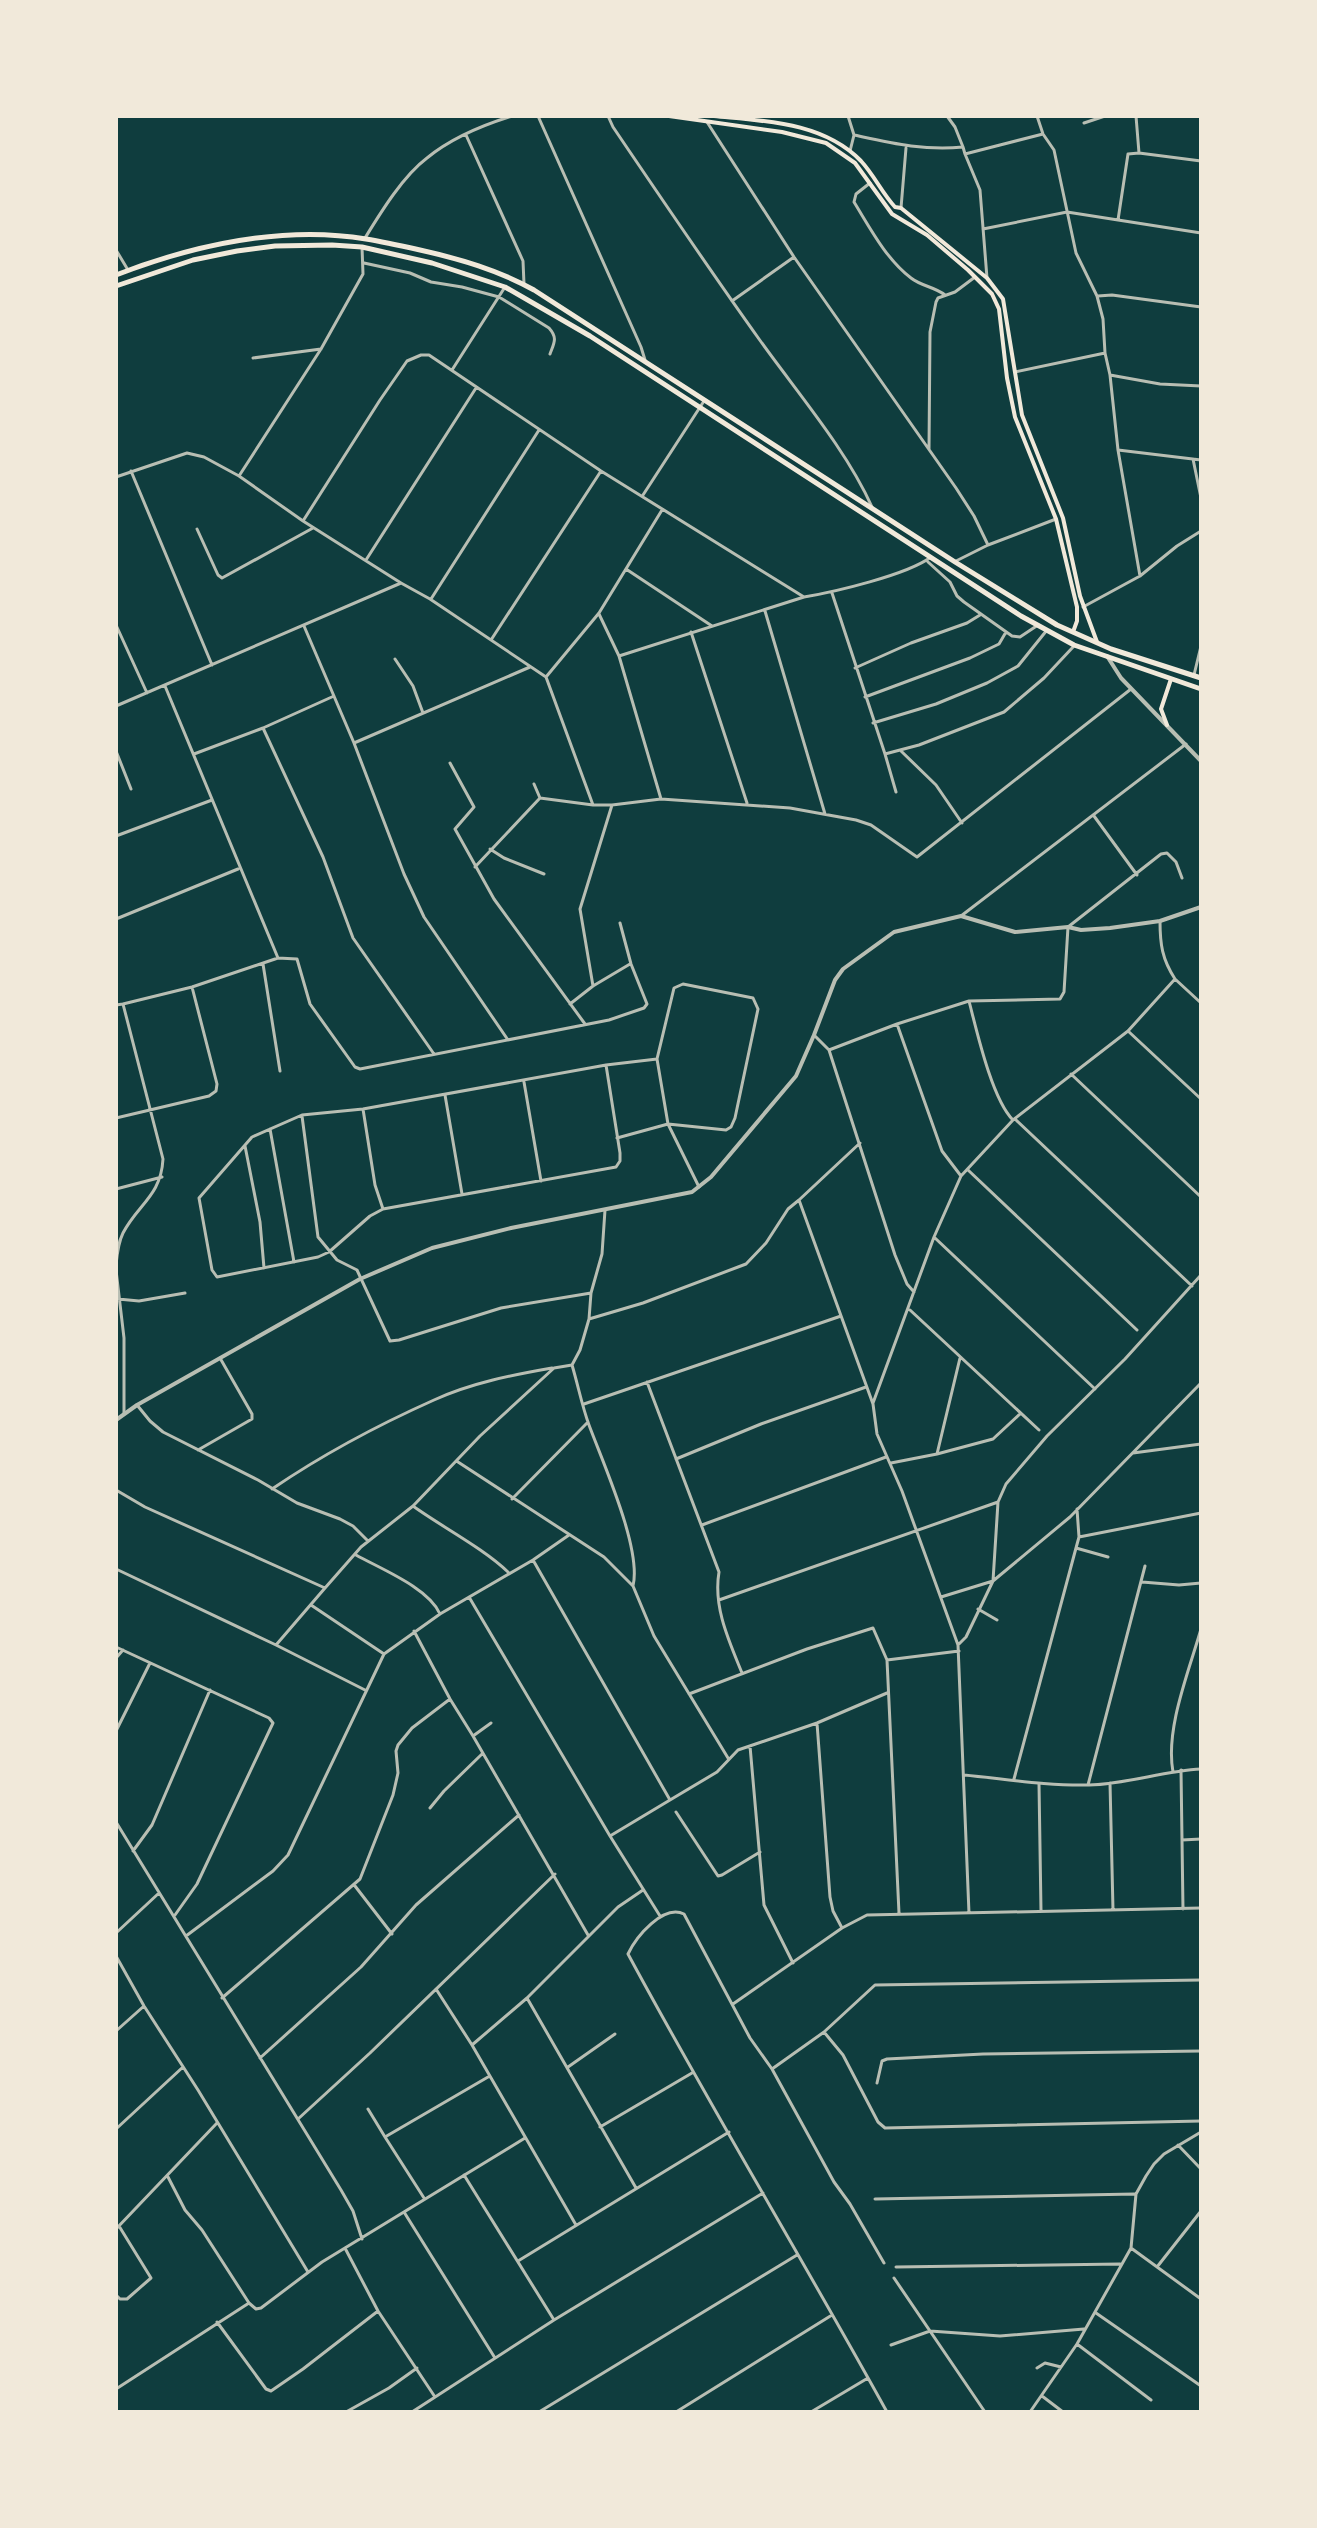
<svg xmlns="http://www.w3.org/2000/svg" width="1317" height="2528" font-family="Arial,sans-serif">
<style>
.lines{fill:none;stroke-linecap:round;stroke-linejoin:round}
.minor{stroke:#b8beb3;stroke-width:3}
.tertiary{stroke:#b8beb3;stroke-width:4}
.secondary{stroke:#f1e9da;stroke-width:4}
.primary{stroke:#f1e9da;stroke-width:5}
</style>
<rect width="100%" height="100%" fill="#0f3d3e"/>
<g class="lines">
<!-- minor -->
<path class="minor" d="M538,116L641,347L645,360
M608,116L613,127C661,198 709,269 759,339C796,391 846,449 872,507
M848,116L854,135L850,151
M947,116L955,127L963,147
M1037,116L1043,134L1054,150L1076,253L1097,296L1103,319L1105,353L1110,375L1118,450L1140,576
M1136,116L1139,153
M707,122L794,257L956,488L974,516L988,545
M1084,123L1105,116
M466,135L523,261L524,284
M854,135C891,143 924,151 963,147L965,154L1043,134
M965,154L980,190L987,278
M870,183L856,194L854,202C870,228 886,259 911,278C921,286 935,287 945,295
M901,208L906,148
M1118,220L1128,154L1139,153L1201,161
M983,229L1067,212L1201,233
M365,238C381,212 403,176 427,158C450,139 483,125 512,116
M116,250L128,270
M364,263L410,273L431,282L462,287L499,297L549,328C558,338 554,343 550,354
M1098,296L1112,295L1201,307
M732,301L794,257
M253,358L321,349
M452,370L505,287
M1015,372L1105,353
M1110,375L1160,384L1201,386
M929,449L930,332L936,302L938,298L955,292L975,277
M1118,450L1201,460
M1193,459L1201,498
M131,471L212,665
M239,476L321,349L363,274L362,247
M116,477L187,453L204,457L239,476L303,521L401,583L430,599L546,677L593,805
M643,495L704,401
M303,521L380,400L407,361L421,355H429L601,471L804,597
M197,529L218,575L222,578L313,528
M366,560L476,388
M956,561L988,545L1056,519
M928,562L950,582L957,596L964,602L1012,636L1020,637L1038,625
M626,569L712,626
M832,593L885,754L900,750L936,785L962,823
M431,599L539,430
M1083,607L1140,576L1177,546L1201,531
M765,611L825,814
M599,614L619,656L661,799
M116,625L147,693
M304,626L354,743L404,874L424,917L508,1040
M691,632L747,803
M491,640L601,471
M619,656L804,597C834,592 907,575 931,557
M395,659L413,686L423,713
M855,668L911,643L967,623L980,615
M1194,675L1201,646
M546,677L599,613L662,510
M165,686L278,958
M865,697L970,658L999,644L1006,632
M116,706L401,583
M873,723L936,704L987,683L1018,666L1047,630
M263,728L323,857L353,938L434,1054
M354,743L530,667
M900,750L919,745L1004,712L1044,678L1074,646
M116,751L131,789
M194,754L263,728L334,696
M885,754L896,792
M450,763L474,807L455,829L494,899L585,1024
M534,784L540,798
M1094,816L1137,875
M116,836L212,800
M490,849L504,858L544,874
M475,867L540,798L593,805H612L661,799L790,808L856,820L871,825L917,857L1131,689
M961,916L1186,744
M116,919L238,869
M263,964L280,1071
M1175,979L1201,1003
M683,984L753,998L758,1009L735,1118L731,1127L726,1130L668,1124L657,1059L674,988Z
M593,986L580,909L612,805
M969,1001C977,1032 992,1099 1013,1120
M123,1004L192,987L278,958L297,959L310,1004L355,1067L360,1069L609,1020L644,1008L647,1004L631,964L620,923
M570,1004L593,986L630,964
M116,1005L123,1004L163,1159C161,1196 138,1204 123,1233C118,1243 117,1254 116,1265
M897,1024L942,1151L961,1176
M1128,1031L1201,1099
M814,1035L829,1050L895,1255L907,1284L914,1292
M829,1050L897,1024L969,1001L1060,999L1064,992L1068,927L1161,854L1167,853L1176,862L1182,878
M606,1065L620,1153V1161L616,1167L383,1209L370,1216L329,1252L318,1257L217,1277L212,1270L199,1198L252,1137L302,1115L363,1109L606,1065L657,1059
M1071,1074L1201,1197
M524,1082L541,1181
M445,1095L462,1194
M363,1109L375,1185L383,1209
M302,1116L318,1237L337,1260L357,1270L390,1341L399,1340L501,1308L591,1293
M116,1118L209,1096L216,1091L217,1084L192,987
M1015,1119L1192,1286
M270,1129L294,1262
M617,1138L668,1124L699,1187
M860,1143L799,1200L873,1404L877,1434L902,1491L958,1645L969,1913
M245,1146L260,1222L264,1268
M968,1170L1137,1330
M116,1189L162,1177
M605,1210L602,1254L591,1293L589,1319L580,1350L572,1365C578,1385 582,1406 589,1425C603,1463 642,1549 633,1586
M935,1238L1095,1389
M116,1270L124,1338V1413
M118,1299L139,1301L185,1293
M910,1310L1039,1430
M589,1319L643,1303L746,1264L766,1243L788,1209L799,1200
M960,1358L937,1454L993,1439L1021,1413
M647,1382L719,1572C713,1607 729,1641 742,1673
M873,1403L934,1237L961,1176L1013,1120L1128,1031L1175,979C1162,959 1160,944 1160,921
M584,1404L841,1316
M137,1405L150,1421L163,1432L258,1480L297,1503L340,1519L353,1526L368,1541
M198,1450L252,1419V1414L220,1358
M1133,1453L1201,1444
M676,1459L761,1424L866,1387
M458,1462L604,1557L633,1586L654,1636L728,1758
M891,1463L937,1454
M272,1489C322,1455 378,1425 434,1400C471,1383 512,1375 552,1368
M116,1490L145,1507L325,1588L361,1547L413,1506L480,1436L554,1368L572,1365
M512,1499L588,1422
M413,1506C442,1527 483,1548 508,1572
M702,1525L886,1457
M1079,1537L1201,1513
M1076,1548L1108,1557
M356,1555C381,1569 429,1588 440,1614
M533,1560L670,1800L610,1836
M116,1569L276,1645L325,1588
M1142,1582L1179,1585L1201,1583
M469,1597L610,1836L660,1916
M941,1597L993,1581L998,1502L1006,1484L1047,1436L1125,1359L1201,1275
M719,1600L998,1502
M311,1605L384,1654
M978,1609L997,1620
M414,1631L450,1699L473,1736L491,1723
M276,1645L365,1690
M958,1645L966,1637L993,1581L1070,1517L1201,1383
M116,1647L269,1718L273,1723L197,1884L175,1915
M116,1658L123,1650
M887,1660L959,1651
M689,1694L807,1649L873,1628L887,1660L899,1913
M817,1723L830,1897L833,1911L842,1928
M116,1731L150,1663
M473,1736L588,1935
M750,1746L764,1905L793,1963
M1181,1770L1183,1909
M1173,1772C1165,1729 1189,1671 1201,1629
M964,1775C1006,1779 1047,1786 1089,1785C1127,1784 1163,1771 1201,1769
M1014,1779L1076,1548L1079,1537L1077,1509
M1110,1783L1113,1910
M1039,1784L1041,1911
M1088,1785L1145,1566
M670,1800L717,1772L738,1750L817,1723L887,1693
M430,1808L444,1791L482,1754
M676,1812L718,1876L722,1875L760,1852
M116,1822L341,2190L353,2211L362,2239
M1182,1840L1201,1839
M133,1851L152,1825L210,1690
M355,1886L392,1934
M116,1933L159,1893
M186,1936L273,1871L288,1855L384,1654L440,1614L533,1560L569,1535
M116,1956L144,2006L198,2090L308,2272
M436,1989L472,2045L576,2225
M222,1998L360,1879L393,1795L398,1773L396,1751L398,1745L412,1728L450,1699
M527,1998L636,2188
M733,2004L842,1928L867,1915L1201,1908
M116,2031L144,2006
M824,2032L843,2055L878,2122L885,2128L1201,2121
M472,2045L527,1998L618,1907L643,1890
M260,2058L361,1967L416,1905L519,1815
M568,2067L615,2034
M772,2069L824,2032L875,1985L1201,1980
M877,2083L882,2061L887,2059L983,2054L1201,2051
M368,2109L385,2137
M298,2119L370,2053L555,1874
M600,2127L692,2073
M116,2129L183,2067
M1178,2145L1201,2169
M464,2175L554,2320
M168,2177L185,2210L202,2230L249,2303L256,2309L261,2308L322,2262L525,2138
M424,2198L385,2137L488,2077
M875,2199L1135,2194
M404,2212L495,2358
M116,2229L217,2123
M1131,2248L1201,2299
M346,2250L378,2311L435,2397
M518,2261L729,2132
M884,2263L850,2204L834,2182L772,2069L750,2038L684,1914C663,1904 636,1937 628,1954C711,2108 802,2258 887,2412
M896,2267L1120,2264
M1157,2267L1201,2211
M894,2278L985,2412
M116,2295L120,2299H127L151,2278L119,2226
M1096,2313L1201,2386
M217,2322L266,2389L271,2391L303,2369L378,2311
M1077,2344L1151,2400
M891,2345L930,2331L1000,2336L1084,2329
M1037,2368L1045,2363L1061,2367
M116,2389L249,2303
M1042,2396L1063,2412
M346,2412L389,2388L417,2368
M412,2412L554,2320L763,2193
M539,2412L797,2255
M676,2412L832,2315
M811,2412L868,2378
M1030,2412L1077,2344L1131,2248L1136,2194L1146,2176L1154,2164L1164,2154L1201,2132"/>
<!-- tertiary -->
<path class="tertiary" d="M1107,656L1121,678L1201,761
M116,1420L137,1405L360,1279L432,1248L511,1228L692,1192L711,1177L796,1076L814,1035L835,980L843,969L894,932L961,916L1015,932L1068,927L1081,930L1110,928L1160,921L1201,907"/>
<!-- secondary -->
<path class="secondary" d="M669,116L782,132L826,143L855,163L892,214L927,235L968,270L992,294L999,309L1007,378L1015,417L1056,519L1077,607V621L1073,632
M714,116C765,121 823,122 861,161C874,175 882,193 895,207L901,208L987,278L1003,299L1022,415L1063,518L1080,596L1097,642
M1167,725L1161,709L1171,679"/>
<!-- primary -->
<path class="primary" d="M116,275C193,245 284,225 366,239C384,242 402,246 420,250C460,259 498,270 534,290L955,562L1057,625L1111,649L1201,678
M116,286L193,260L237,251L275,246L332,245L362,247L432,263L505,287L590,336L1021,616L1074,645L1201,689"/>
</g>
<!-- border -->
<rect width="1317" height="2528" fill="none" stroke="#f1e9da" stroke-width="236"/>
</svg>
